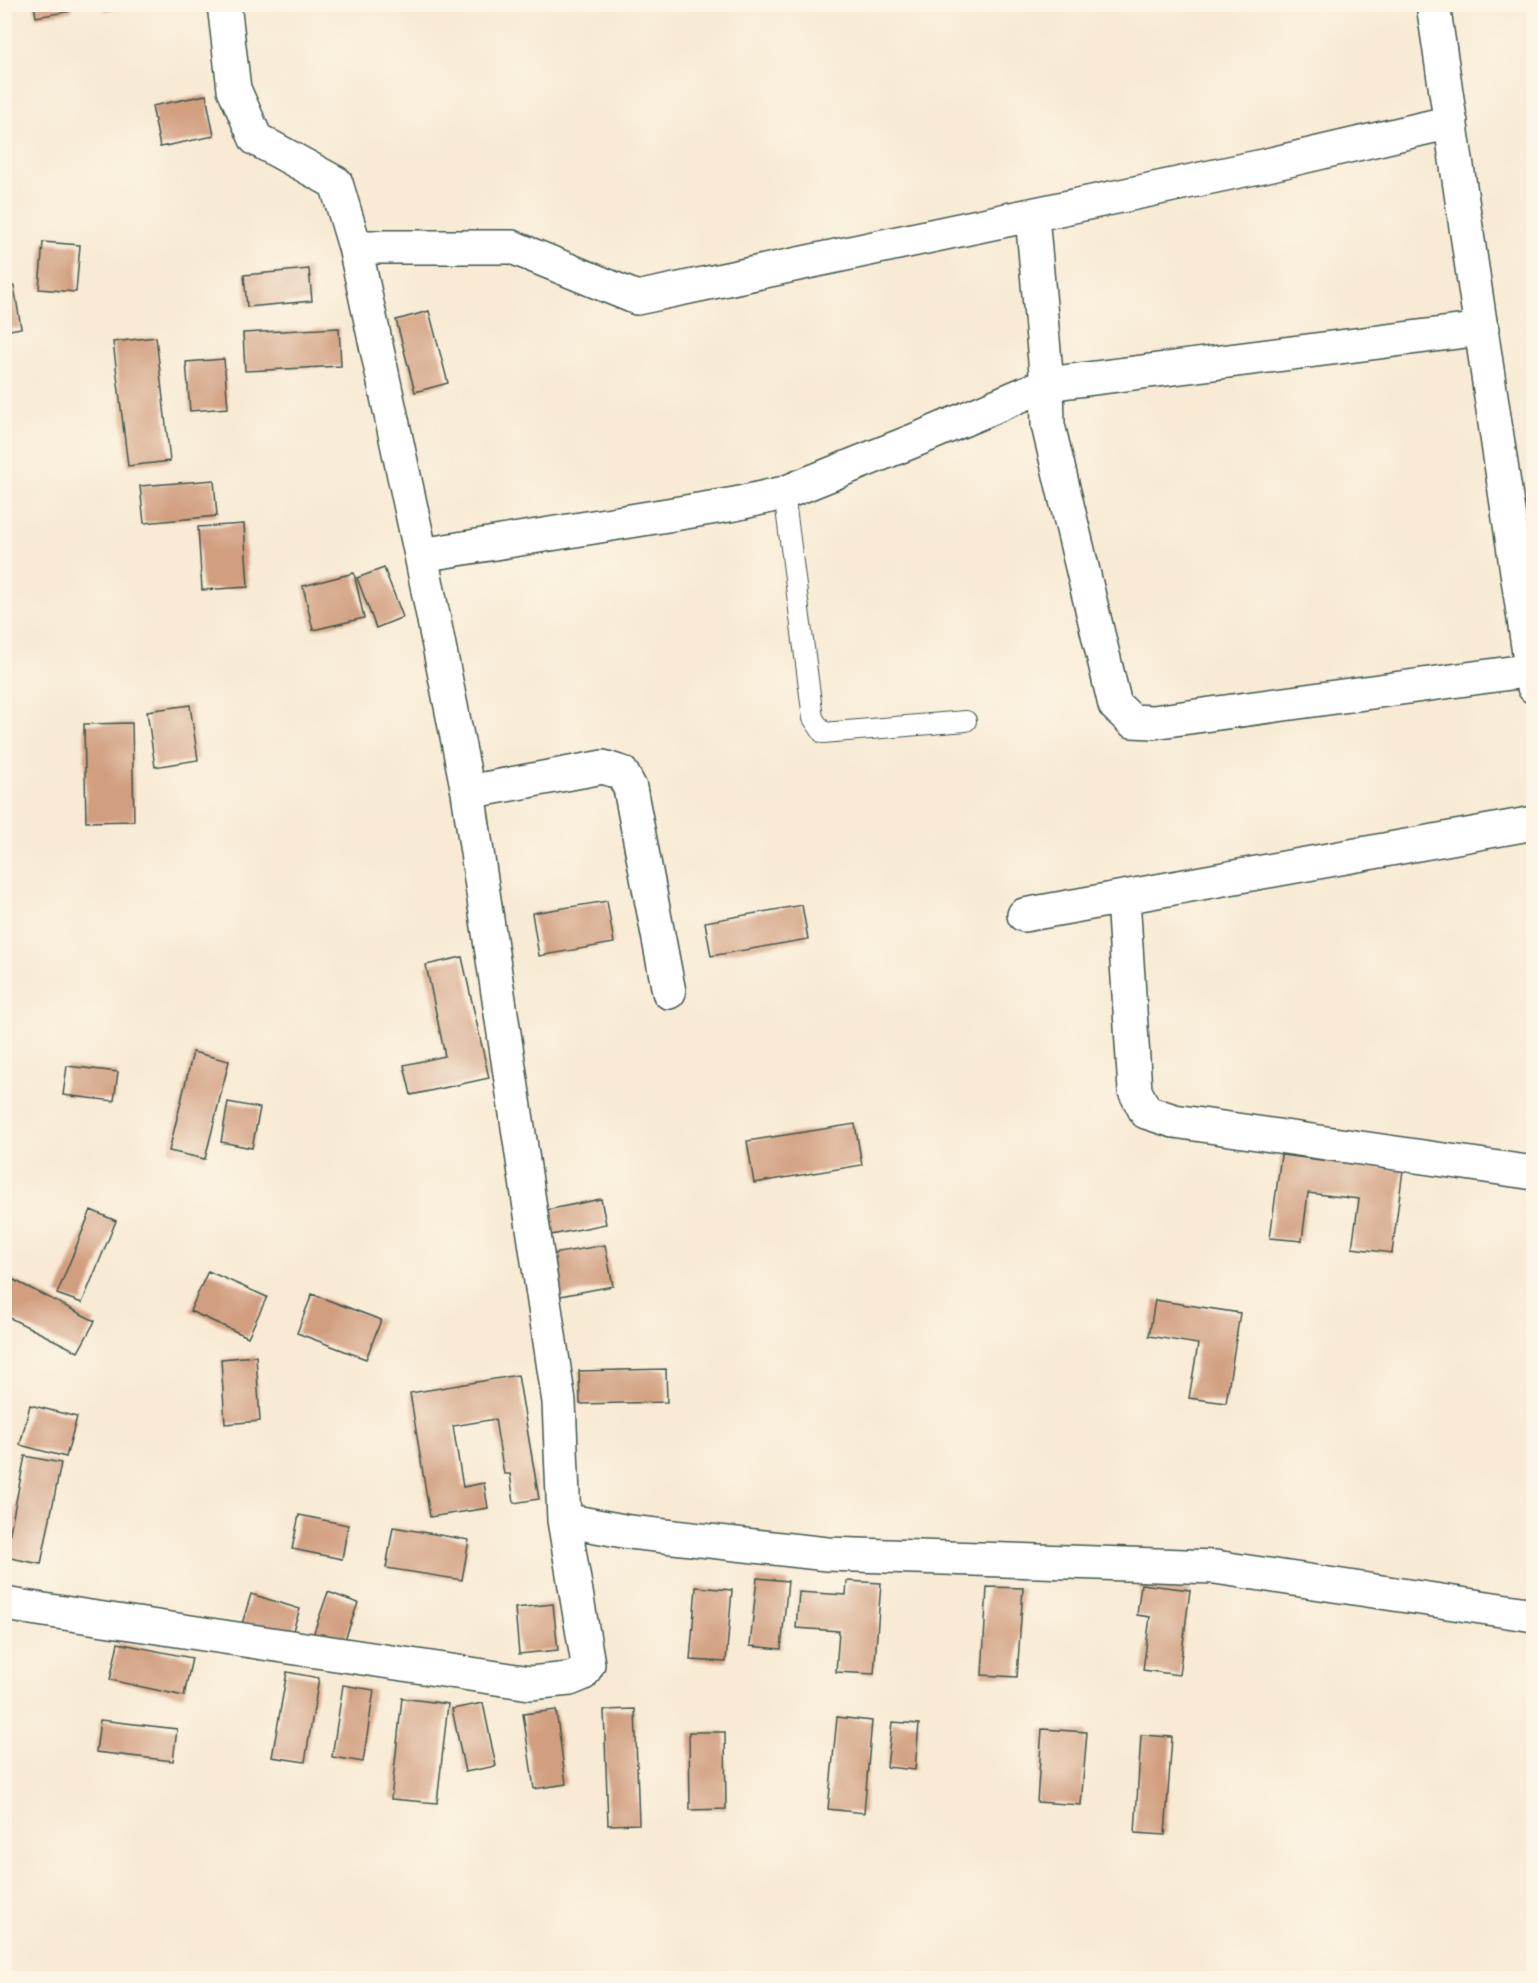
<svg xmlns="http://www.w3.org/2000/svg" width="1538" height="1983" font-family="Delius,sans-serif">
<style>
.building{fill:#d19e7f}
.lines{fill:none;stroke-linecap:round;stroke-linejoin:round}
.service-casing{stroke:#40574c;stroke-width:22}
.minor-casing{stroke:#40574c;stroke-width:36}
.service{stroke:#fff;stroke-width:20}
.minor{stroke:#fff;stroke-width:33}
</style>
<rect width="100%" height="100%" fill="#fcf5e5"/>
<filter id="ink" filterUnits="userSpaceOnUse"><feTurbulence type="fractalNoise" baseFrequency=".0167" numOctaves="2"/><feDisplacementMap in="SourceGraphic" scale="12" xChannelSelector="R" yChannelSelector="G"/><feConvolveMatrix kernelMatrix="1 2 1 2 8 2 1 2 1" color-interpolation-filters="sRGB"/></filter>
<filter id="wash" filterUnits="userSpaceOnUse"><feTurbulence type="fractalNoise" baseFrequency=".008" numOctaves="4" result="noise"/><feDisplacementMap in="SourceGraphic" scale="24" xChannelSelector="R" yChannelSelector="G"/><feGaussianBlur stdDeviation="1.35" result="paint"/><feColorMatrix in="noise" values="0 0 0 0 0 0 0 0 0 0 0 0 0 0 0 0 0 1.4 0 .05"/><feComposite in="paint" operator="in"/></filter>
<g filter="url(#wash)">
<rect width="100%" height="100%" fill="#f8ead4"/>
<g id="blocks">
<!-- building -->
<path class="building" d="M34,4H71L72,11L36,17Z
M103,4H131V6L104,11Z
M206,95L214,136L160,147L152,106Z
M43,242L80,245L76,292L39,289Z
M309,269L312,301L247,307L244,275Z
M14,286L21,328L4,331V288Z
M429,311L448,383L415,392L396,320Z
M339,328L341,366L245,371L243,333Z
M156,337L170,461L128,466L113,342Z
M224,359L228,408L190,411L186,362Z
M214,480L217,516L144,523L140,486Z
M244,524L248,587L202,590L198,527Z
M384,568L403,617L376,628L357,578Z
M354,573L364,618L313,630L303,586Z
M190,705L198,760L155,767L147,711Z
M132,723L134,821L86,822L84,724Z
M607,901L614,943L539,956L532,913Z
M802,905L808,939L711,956L705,922Z
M462,957L489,1078L411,1095L404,1065L445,1056L426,965Z
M193,1052L229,1061L205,1159L169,1151Z
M67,1066L118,1072L114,1101L63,1095Z
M228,1102L260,1108L252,1148L221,1142Z
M855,1124L862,1165L754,1183L747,1141Z
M1281,1155L1403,1170L1392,1253L1352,1248L1359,1199L1308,1193L1302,1241L1270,1238Z
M601,1199L606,1224L551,1235L546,1210Z
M91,1210L116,1221L82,1303L57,1294Z
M605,1245L613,1286L560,1296L552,1254Z
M208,1271L267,1297L248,1337L190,1311Z
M4,1275L95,1321L78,1352L4,1315Z
M312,1294L381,1320L366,1359L297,1333Z
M1155,1300L1240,1313L1226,1403L1189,1398L1198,1344L1149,1336Z
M256,1356L260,1421L225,1424L221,1359Z
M666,1369L667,1402L580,1404L579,1371Z
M518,1375L539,1499L514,1503L510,1474H504L495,1419L453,1426L463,1487L484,1483L488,1508L430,1517L410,1393Z
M30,1405L77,1417L66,1457L20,1445Z
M25,1456L61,1463L41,1564L5,1557Z
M299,1515L348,1525L342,1559L292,1549Z
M393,1527L469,1540L462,1580L386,1568Z
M757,1578L788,1581L781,1649L750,1646Z
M847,1581L881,1583L874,1674L836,1672L839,1631L796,1628L799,1592L846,1595Z
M1141,1584L1190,1590L1179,1675L1143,1670L1150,1617L1137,1615Z
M696,1587L732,1590L726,1662L690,1660Z
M987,1587L1023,1588L1017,1677L982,1675Z
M328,1592L358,1603L343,1645L313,1635Z
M251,1594L300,1609L290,1639L242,1624Z
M553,1604L558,1650L519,1654L515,1608Z
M118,1643L192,1658L184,1696L110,1680Z
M287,1672L319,1678L305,1762L272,1757Z
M343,1685L374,1690L363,1762L332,1757Z
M402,1698L448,1704L437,1803L391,1799Z
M483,1703L496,1766L465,1772L452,1709Z
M635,1709L639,1824L608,1825L604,1710Z
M556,1710L566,1784L534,1789L523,1714Z
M837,1717L872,1721L864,1813L828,1809Z
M100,1720L177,1729L173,1761L96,1752Z
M892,1722L919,1724L915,1770L887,1767Z
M1042,1729L1087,1732L1081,1805L1037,1802Z
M689,1732H725L726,1809L690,1810Z
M1141,1735L1172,1737L1165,1835L1135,1833Z"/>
</g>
</g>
<g filter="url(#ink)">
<use href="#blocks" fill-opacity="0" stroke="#40574c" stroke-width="1.5"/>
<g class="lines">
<defs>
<path id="service" d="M784,493L813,718L823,733L966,721"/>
<path id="minor" d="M1433,4L1534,687
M1032,216L1047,384L1048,425L1115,705L1132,721L1153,722L1532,670
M355,247H512L637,298L1263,166L1451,122
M421,555L735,504L784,493L923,437L1047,384L1482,329
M468,792L603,767L622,773L630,788L669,992
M1123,898L1135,1091L1146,1112L1174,1121L1534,1173
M1024,915L1534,823
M564,1520L629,1532L827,1554L1215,1567L1534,1615
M4,1604L530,1683L570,1679L582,1674L588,1664L564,1520L559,1402L468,792L421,555L355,247L336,183L256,139L234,89L224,4"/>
</defs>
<!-- service casing -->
<use href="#service" class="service-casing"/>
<!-- minor casing -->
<use href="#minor" class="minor-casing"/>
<!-- service -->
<use href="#service" class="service"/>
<!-- minor -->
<use href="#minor" class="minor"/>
</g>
</g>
<!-- margin -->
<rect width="1538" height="1983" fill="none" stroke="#fcf5e5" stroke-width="24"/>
</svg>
